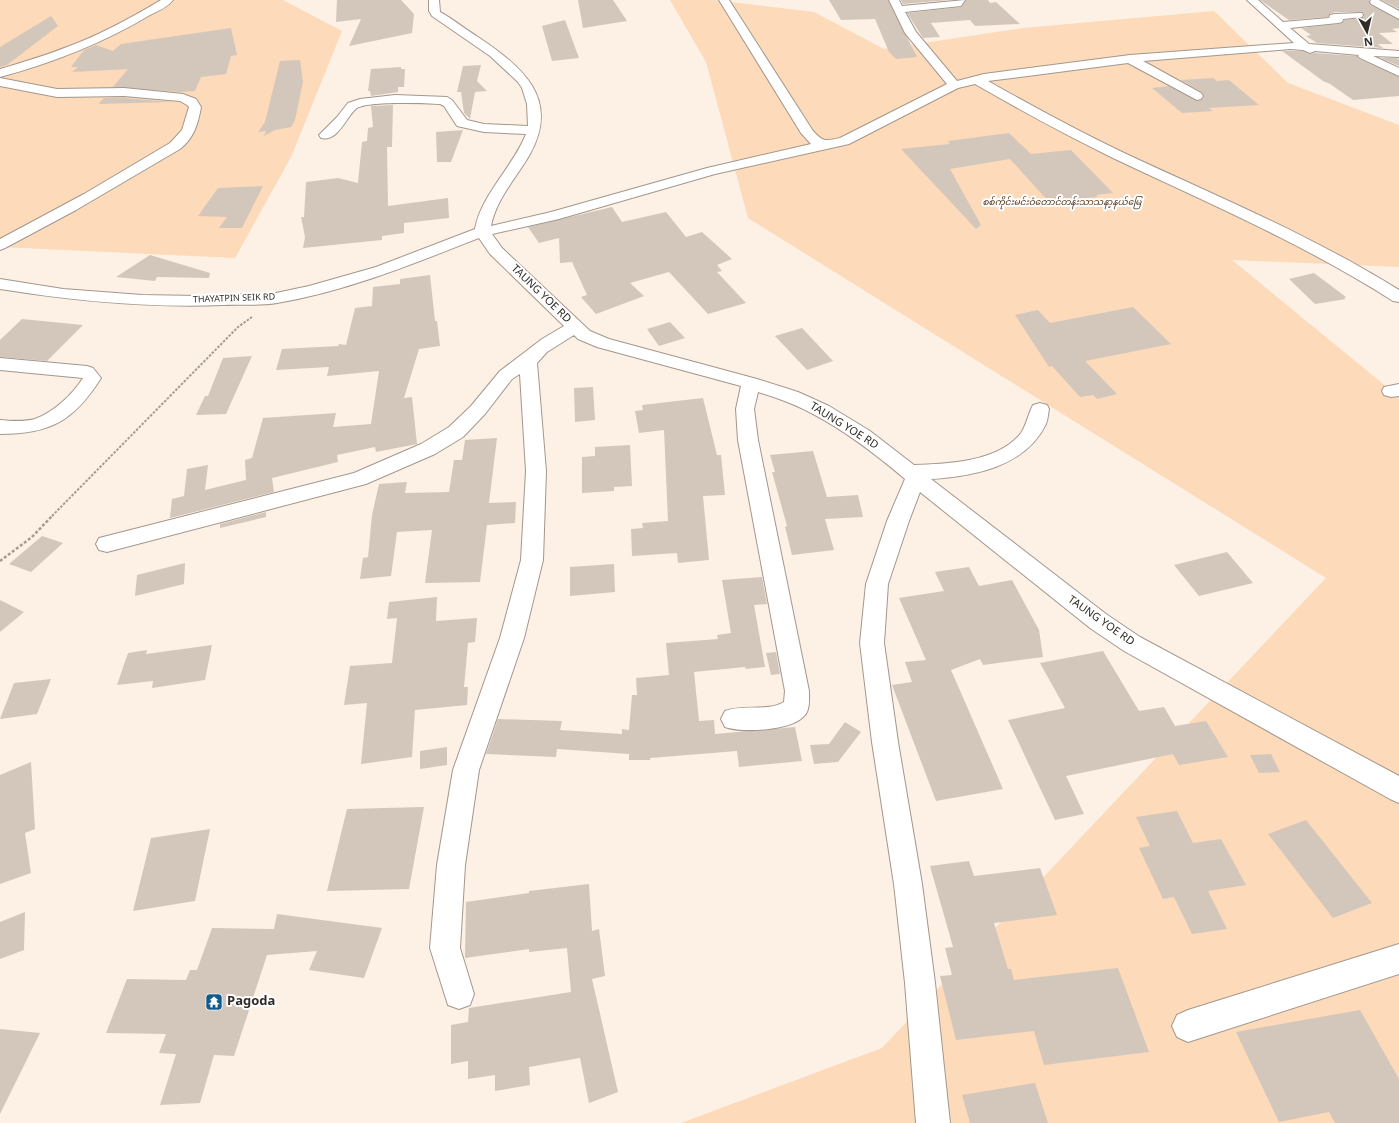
<svg xmlns="http://www.w3.org/2000/svg" width="1399" height="1123" font-family="Georgia,'Noto Sans Myanmar',serif">
<style>
.green{fill:#fcdaba}
.building{fill:#d3c7bb}
.lines{fill:none;stroke-linecap:round;stroke-linejoin:round}
.minor-casing{stroke:#a3978c;stroke-width:2}
.path-far1{stroke:#a59b93;stroke-width:2;stroke-dasharray:2.5 1.5;stroke-linecap:butt}
.path{stroke:#a59b93;stroke-width:2.5;stroke-dasharray:3 2;stroke-linecap:butt}
.minor{fill:#fff;fill-rule:evenodd}
.labels{text-anchor:middle;dominant-baseline:central;stroke-width:4;stroke-linejoin:round;paint-order:stroke}
.far-park-label{font-size:9px;font-style:italic;fill:#4f351b;stroke:#fff}
.far-street-label{font-size:9px;fill:#312c28;stroke:#fff}
.street-label{font-size:11px;fill:#312c28;stroke:#fff}
.near-poi-label{font-size:13px;font-weight:bold;fill:#312c28;stroke:#fff;text-anchor:start}
</style>
<rect width="100%" height="100%" fill="#fdf0e4"/>
<!-- green -->
<path class="green" d="M0,0H283L342,31L291,157L235,258L0,247Z
M670,0H713L814,12L884,49L1023,28L1214,11L1288,83L1399,125V267L1232,260L1399,397V1123H681L882,1048L1326,578L748,218L706,62Z"/>
<!-- building -->
<path class="building" d="M337,0H401L414,14L412,33L349,46L361,19L336,22Z
M578,0H613L627,21L583,28Z
M829,0H888L917,57L896,59L889,52L875,19L841,20Z
M901,0H949L903,4Z
M966,0H988L990,3L996,2L1020,24L975,26L970,20L931,23L940,37L923,38L907,13L961,7Z
M1260,0H1369L1370,5L1399,20V28L1392,29L1397,32L1379,33L1393,44H1378L1383,48L1317,43L1306,36L1311,35L1301,28L1338,24L1342,23L1344,20L1362,18L1364,16L1363,12H1334L1330,14L1328,17L1289,20Z
M1382,0H1399V9Z
M51,16L58,26L7,65L0,67V47Z
M565,20L579,58L552,61L542,26Z
M231,28L237,55L231,56L226,74L201,77L195,91L180,92L113,87L128,69L72,72L78,67H71L84,50L96,45L113,51L121,44Z
M1282,51H1303L1309,54L1315,53L1357,56L1359,59L1399,77V96L1353,100L1330,84L1323,81Z
M1380,58H1397L1399,60V66Z
M300,60L303,82L295,120L291,127L275,130L264,136L266,131L258,132L265,122L280,61Z
M481,65L477,81L487,91L475,92L470,119L464,113L461,92H457L463,66Z
M401,67V69H405L404,87H398V92L371,96L370,91H368L371,69Z
M1213,78L1217,81L1229,80L1259,105L1209,108L1213,111L1182,113L1152,88L1169,86L1197,101L1201,100L1204,97L1202,92L1181,80Z
M104,98H124L172,102L98,104Z
M393,105L392,147H387L388,206L448,198L449,218L404,223V233L382,236V240L303,248L305,237L301,217H304L306,182L338,178L358,183L362,142L367,141L368,128L373,127L371,106Z
M463,130L451,162H437L436,132Z
M1009,133L1031,154L1071,150L1113,193L1096,195L1098,197L1049,202L1010,159L950,169L981,225L976,229L901,149L950,144L948,141Z
M263,186L242,228H219L227,217L198,216L218,188Z
M612,207L622,222L666,212L686,237L702,232L732,259L717,265L722,271L717,272L746,303L708,314L669,272L630,283L644,296L596,314L581,297L587,295L572,262L560,263L559,238L539,243L528,227Z
M150,255L210,273L209,278L157,277L155,281L116,277Z
M1314,273L1346,297L1344,298L1346,299L1315,304L1289,279Z
M430,275L435,321H437L440,346L419,349L404,398L412,397L417,444L376,452L375,447L337,455L338,462L272,478L274,492L170,518L172,499L184,496L187,469L208,465L205,490L246,480L245,460L252,458L263,418L336,413L333,427L371,424L379,371L327,376L329,367L276,370L282,349L338,346L339,344L346,345L355,308L372,306L373,287L400,284V279Z
M1133,307L1171,344L1085,361L1117,394L1097,399L1093,395L1080,397L1052,366L1049,367L1015,315L1038,310L1050,323Z
M22,319L83,325L47,361L0,357V340Z
M670,322L685,338L659,346L647,329Z
M802,328L833,361L807,370L775,336Z
M252,356L226,414L196,415L205,396H208L223,358Z
M593,387L595,420L575,422L574,388Z
M703,398L717,455H721L725,495L703,496L709,560L678,563L677,553L632,556L631,529L643,528L642,523L668,521L664,430L639,433L635,411L643,410L642,405Z
M497,438L489,503L516,502L515,523L487,525L480,582L425,583L432,530L397,532L391,576L360,579L363,558L368,557L372,515L379,484L407,482L405,493L449,492L454,460H462L465,440Z
M630,445L632,486L614,487V491L582,493V457L595,456V447Z
M813,451L827,497L858,495L863,517L825,519L834,550L792,555L785,527L787,526L772,472H775L770,455Z
M266,512V517L220,528V524Z
M42,536L63,543L31,572L9,564Z
M1227,552L1253,583L1199,596L1174,565Z
M185,563L184,584L135,596L137,575Z
M614,564L615,592L570,596V567Z
M969,567L979,586L1012,580L1039,630L1043,657L983,665L980,659L951,670L1003,789L936,801L892,685L912,682L905,662L926,660L899,598L944,591L935,572Z
M762,577L767,604L754,605L765,667L746,669L745,667L694,672L699,721L714,720L715,734L795,727L802,761L739,767L737,751L650,758V760H629V754L557,749L556,757L486,754L498,719L562,721L560,730L622,734V729L629,730L632,695H637L636,678L669,675L666,643L718,639L717,635L731,633L722,580Z
M437,597L436,621L477,618L475,642L468,643L464,687H468L467,705L415,710L412,757L361,764L367,703L344,705L350,666L392,663L397,618L387,619L389,602Z
M0,600L24,612L0,632Z
M212,645L205,680L152,688L153,681L117,685L128,653L147,650L146,654Z
M1103,651L1139,711L1164,707L1175,726L1206,721L1228,757L1179,765L1173,754L1066,776L1084,814L1055,820L1008,720L1065,708L1040,663Z
M776,652L780,674L771,675L766,653Z
M51,679L37,714L0,719L14,683Z
M845,722L861,732L838,762L814,764L810,745L829,744Z
M447,747V765L420,769V751Z
M1271,754L1280,772L1259,773L1250,755Z
M31,762L35,829L25,833L31,873L0,884V775Z
M424,807L409,889L327,891L347,809Z
M1177,811L1193,843L1221,839L1246,885L1208,891L1227,929L1192,934L1174,897L1163,899L1139,848L1150,846L1136,817Z
M1306,820L1372,903L1333,918L1268,834Z
M210,829L195,901L133,911L151,838Z
M969,861L974,876L1040,868L1057,915L994,923L1008,969H1011L1014,980L1118,968L1149,1052L1044,1065L1034,1031L956,1040L940,976L952,975L945,948L953,947L930,866Z
M589,884L592,931L599,929L605,976L592,979L618,1092L589,1103L580,1058L529,1067L530,1085L495,1091V1075L468,1079V1061L451,1064V1025L468,1022L469,1008L571,992L567,948L529,952V949L465,958L466,902L529,893V891Z
M25,912L24,950L0,959V922Z
M277,914L382,928L364,978L309,970L317,951L267,955L234,1056L214,1055L200,1103L160,1105L176,1054L159,1053L166,1034L106,1033L127,979L186,980L190,970H197L212,928L274,929Z
M1360,1010L1399,1079V1123H1335L1329,1112L1279,1122L1236,1032Z
M0,1029L40,1033L0,1114Z
M1035,1083L1048,1123H970L962,1095Z"/>
<g class="lines">
<defs>
<path id="minor" d="M161,0H173C168,7 158,11 150,15C103,43 53,63 0,77V69C23,62 45,56 67,47C100,35 131,18 161,0Z
M429,0H439L440,12C453,19 465,29 478,37C521,66 561,98 530,154C517,177 496,199 491,226L551,212L707,168L811,144L801,133L719,0H729L813,131C823,142 825,141 840,138L947,84L905,33L889,0H899L902,6L965,0L961,6L905,12L916,32L957,81L984,74L1130,55L1294,43L1247,0H1258L1283,22L1329,18L1330,15L1334,14L1362,13L1363,15L1362,17L1343,19L1342,22L1338,23L1290,28L1309,44L1399,51V57L1373,56L1399,68V76L1360,58L1358,56L1359,55L1315,51L1310,53L1303,50L1290,49L1143,61L1201,93L1203,96L1201,99L1197,100L1128,63L988,81C1032,106 1076,130 1122,152C1216,196 1311,235 1399,290V302L1393,301C1304,244 1208,203 1113,158C1066,135 1020,110 975,84L958,88L849,144L715,174L559,219L492,234L502,248L590,331L609,339L757,379L798,392L829,406L870,431L914,465C948,464 999,462 1021,433C1027,424 1028,414 1033,405L1040,403L1047,405L1049,409C1048,414 1048,419 1046,424C1025,467 974,476 931,479L1106,614L1140,637L1399,776V803L1390,799L1124,651L1090,628L920,492L909,521L888,584L884,643L898,742L922,884L935,983L950,1123H916L905,983L894,884L872,742L860,643L866,584L887,521L905,479C878,456 847,432 815,415C797,405 778,398 758,392L754,409L758,440L809,691C809,699 810,709 805,715C793,731 742,733 725,727L721,719L725,711C744,704 767,712 784,702L785,691L738,440L736,409L741,386L597,347L578,339L574,335L547,352L537,363L546,471L543,560L524,638L479,770L465,865L460,948L474,994L470,1005L459,1009L448,1005L430,948L437,865L453,770L500,638L521,560L526,471L520,374L512,379L485,414L463,437L435,454L366,484L107,552L99,550L96,544L99,538L107,536L354,473L421,444L449,427L471,406L500,371L542,339L564,326L490,254L479,238C413,264 347,291 277,303C260,306 241,304 223,305C147,308 75,301 0,289V279L63,289L142,295L198,296L276,293L309,286L376,267L475,229C481,195 513,167 526,134L484,132L457,126L444,106L440,104C424,103 369,101 357,108C346,116 339,142 321,138L319,135L337,117L348,103L360,99L395,95L447,97L452,100L467,120L484,124L528,126L527,104L522,88L518,82L490,56L432,16L429,11Z
M1371,0H1379L1399,11V19L1371,4L1370,2Z
M0,78L57,89L124,88L183,94L196,99L201,107C198,124 194,138 180,149L76,210L5,248L0,250V239L84,194L170,143L182,130L189,107L187,105L180,101L124,96L57,97L0,86Z
M0,358L87,366L93,368L101,378C74,421 50,434 0,434V420C11,421 24,422 35,419C54,412 72,395 83,378L0,370Z
M1399,384V396L1391,397L1384,395L1382,391L1384,387Z
M1399,944V974L1188,1042L1177,1037L1172,1026L1177,1015L1188,1010Z"/>
</defs>
<!-- minor casing -->
<use href="#minor" class="minor-casing"/>
<!-- path-far1 -->
<path class="path-far1" d="M52,516L238,327L252,317"/>
<!-- path -->
<path class="path" d="M0,561L32,537L53,515"/>
<!-- minor -->
<use href="#minor" class="minor"/>
</g>
<!-- icons -->
<defs>
<symbol id="temple-square" viewBox="-11 -11 22 22"><rect x="-9" y="-9" width="18" height="18" rx="4" fill="#105a8e" stroke="#fff"/><path d="M0-6L5-2H3V0L6.5 2.5H4V6H1.5V3h-3V6H-4V2.5H-6.5L-3 0V-2H-5Z" fill="#fff"/></symbol>
</defs>
<g fill-rule="evenodd">
<use href="#temple-square" x="204" y="992" width="20" height="20"/>
</g>
<g class="labels">
<!-- far-park labels -->
<g class="far-park-label">
<text x="1062" y="203">စစ်ကိုင်းမင်းဝံတောင်တန်းသာသနာ့နယ်မြေ</text>
</g>
<!-- far-street labels -->
<g class="far-street-label">
<text transform="translate(234 299) rotate(-2)">THAYATPIN SEIK RD</text>
</g>
<!-- street labels -->
<g class="street-label">
<text transform="translate(541 294) rotate(44)">TAUNG YOE RD</text>
<text transform="translate(844 426) rotate(32)">TAUNG YOE RD</text>
<text transform="translate(1101 621) rotate(35)">TAUNG YOE RD</text>
</g>
<!-- near-poi labels -->
<g class="near-poi-label">
<text x="227" y="1002">Pagoda</text>
</g>
</g>
<!-- north arrow -->
<g transform="translate(1367 32) rotate(172)" stroke="#ffffff" stroke-width="3" paint-order="stroke">
<path d="M0-3L7 15L0 10L-7 15Z" fill="#312c28"/>
<text y="-6" font-size="11" font-weight="bold" text-anchor="middle" fill="#312c28">N</text>
</g>
</svg>
